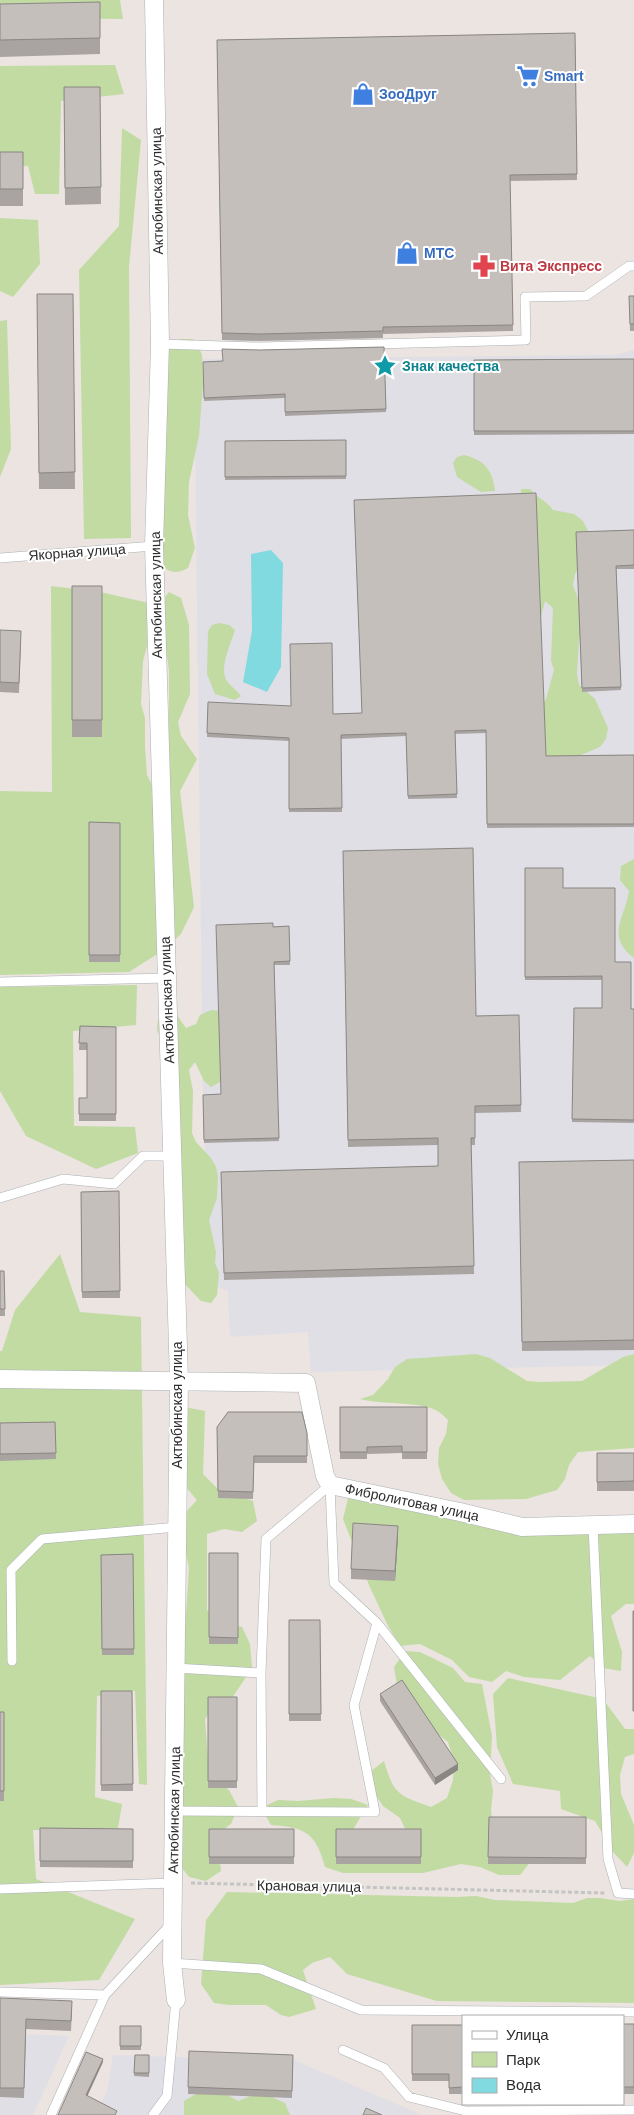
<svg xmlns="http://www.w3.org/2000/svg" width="634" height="2115" font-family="Helvetica,sans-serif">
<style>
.industrial{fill:#e0dfe5}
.green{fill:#c1dba3}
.water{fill:#80dae0}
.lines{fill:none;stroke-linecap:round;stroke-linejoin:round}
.service-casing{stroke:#acb0b6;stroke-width:10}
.minor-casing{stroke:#acb0b6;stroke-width:19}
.path{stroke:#c4c4c4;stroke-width:3;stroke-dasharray:4 2.5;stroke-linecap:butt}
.service{stroke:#fff;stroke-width:9}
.minor{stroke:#fff;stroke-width:18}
.wall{fill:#a9a4a1}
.shaded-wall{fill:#898683}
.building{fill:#c4bfbb;stroke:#898683}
.labels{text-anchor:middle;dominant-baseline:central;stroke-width:4;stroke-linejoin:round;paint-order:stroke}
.shop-label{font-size:14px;font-weight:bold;fill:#366cbe;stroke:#fff;text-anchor:start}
.street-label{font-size:14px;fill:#2c2c2c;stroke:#fff}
.health-label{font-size:14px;font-weight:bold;fill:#be3a42;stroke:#fff;text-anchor:start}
.culture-label{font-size:14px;font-weight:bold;fill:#0d838f;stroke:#fff;text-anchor:start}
</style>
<rect width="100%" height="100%" fill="#ebe4e0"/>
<!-- industrial -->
<path class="industrial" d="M634,350V1365L311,1372L308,1332L230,1337L228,1291L210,1283L203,1098L194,359L614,355Z
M0,2033L69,2036L33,2115H0Z
M113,2055L296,2061L422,2115H94L107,2092Z"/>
<!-- green -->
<path class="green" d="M0,0H120L123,19L0,18Z
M115,65L124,94L61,101L59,194H35L28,166L0,167V66Z
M122,128L141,140L129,267L131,538L84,539L79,270L119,226Z
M0,218L38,220L40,264L13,297L0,291Z
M7,320L11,449L0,477V321Z
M181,339H193L198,345L202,355L203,383L199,436L189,482L188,515L195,548L188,568C177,574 171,573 161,566L154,352Z
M464,455C485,460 493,471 495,491L481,492L457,477L453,463L457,457Z
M521,489H530C537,498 546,500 553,510L574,514L583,521L588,531V541L582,561L575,574L573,585L580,604L582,630L579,640L577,674L579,685L595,699L608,728L606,739L600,747L552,767L502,728L541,709L546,699L554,670L551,661L553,608L545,601L540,621L520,510Z
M51,586L100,592L149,603L147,646L143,661L141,704L145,718V747L147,775L153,787L169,766V671L160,603L169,592L181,598L189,625L190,694L178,722L181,736L197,759L180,791L194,907L181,934L162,951L129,972L0,975V791L52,792Z
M219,623L229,625L235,630C232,642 218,668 227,681C231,687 237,690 241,696L235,700L215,694L207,674L208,631L212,625Z
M634,859V958C605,936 625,918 629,891L620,880L621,866Z
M137,985L136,1025L73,1031L74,1126L135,1127L138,1153L96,1169L26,1136L0,1091V987Z
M211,1010L221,1011L220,1082L211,1087L204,1081L195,1062L189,1070L193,1091L192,1133L196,1142L211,1158L216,1167L218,1177L217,1198L209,1220L216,1252L215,1263L219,1273L217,1295L211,1303L201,1301L180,1279L167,1208L164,1199V1133L162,1113L164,1072L161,1040L157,1030L158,1020L163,1011H174L186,1028L196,1024L200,1015Z
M60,1254L80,1312L141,1317L147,1785L139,1784L135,1691L97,1696L95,1797L122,1804L118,1828L33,1830L36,1879L135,1919L99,1980L0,1985V1351H2L15,1310Z
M476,1354L490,1358L527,1381L541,1382L582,1381L623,1357L634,1354V1448L578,1452L569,1465L565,1479L557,1490L526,1499L464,1500L451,1493L442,1479L438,1464L439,1448L446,1434L448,1420C445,1417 440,1412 436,1410C416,1401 383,1405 360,1399L373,1395L388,1379L395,1367L407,1359Z
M184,1407L205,1411L203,1474L217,1488L253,1501L257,1521L242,1532L224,1529L207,1534V1610L222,1623L242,1627L250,1644L252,1668L232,1698L215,1705L205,1719L208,1760L214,1778L229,1790L238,1807L231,1824L217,1834L221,1871L206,1881L189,1877L178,1863L183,1662L189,1568L182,1532L185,1513L197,1500L185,1486Z
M351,1486L500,1523L634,1526V1604H626L611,1616L622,1652L621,1671L603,1668L590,1656L560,1680L524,1677L506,1671L492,1682L469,1677L452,1660L420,1644L400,1646L388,1626L369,1585L343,1519Z
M405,1651L420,1652L453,1668L465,1682L482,1684L492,1736L490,1774L493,1791L491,1810L493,1828L532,1860L520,1875H499L480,1867L461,1864L423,1873H343L325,1867C316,1833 305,1827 271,1825L261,1808L278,1800L298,1801L334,1798L351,1799L368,1805L349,1836L408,1835L400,1818L383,1806L373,1791L370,1772L384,1761C394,1795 398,1795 431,1807L447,1798L453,1780L454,1761L448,1742L432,1730L397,1685L394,1667Z
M508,1678L603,1699L625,1729H634V1754L625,1757L620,1775L621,1794L634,1825V1853L627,1867L614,1853L595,1821L561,1809L560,1791L513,1784L497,1747L493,1694Z
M227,1892L457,1897L476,1896L495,1900L573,1903L587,1898H600L620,1901L634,1899V2003L437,2001L347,1974L330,1957L312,1963L303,1970L316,2009L289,2017L281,2015L266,2005H229L214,2003L201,1984L206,1920Z
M203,2090L221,2091L238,2101L261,2092L285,2103L290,2115H184V2101Z"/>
<!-- water -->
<path class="water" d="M271,550L283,563L281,667L267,692L243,682L252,631L251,554Z"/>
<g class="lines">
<defs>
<path id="service" d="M160,344L260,347L526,340L525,297L586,296L629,266H634
M0,558L154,546
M0,982L167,978
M0,1198L63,1179L114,1184L143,1156H172
M593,1525L608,1859L618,1893L634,1894
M12,1661L11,1570L42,1539L177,1527
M175,1668L261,1673L266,1539L330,1485L334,1583L377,1623L501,1779
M261,1673L262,1811
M174,1811L375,1812L354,1705L377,1623
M0,1889L173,1883
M172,1963L261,1969L361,2010L634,2012
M0,1992L105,1995
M343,2050L384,2068L409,2097L466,2111L634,2110
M51,2115L105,1995L171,1924
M153,2115L167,2096L176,2000"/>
<path id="minor" d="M154,0L160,344L154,546L179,1381L172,1963L176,2000
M0,1379L306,1383L325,1476L330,1485L460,1512L522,1527L634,1524"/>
</defs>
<!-- service casing -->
<use href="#service" class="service-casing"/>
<!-- minor casing -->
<use href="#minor" class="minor-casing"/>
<!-- path -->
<path class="path" d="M191,1883L605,1893"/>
<!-- service -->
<use href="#service" class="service"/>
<!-- minor -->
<use href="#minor" class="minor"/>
</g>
<!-- wall -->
<path class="wall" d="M0,4L100,38V54L0,57Z
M575,33L577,180L510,181L513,331L383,334V338L260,341L222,340L217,40Z
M64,87H100L101,204L65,205Z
M0,152H23V206H0Z
M37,294H73L75,489H39Z
M629,296H634V331H630Z
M384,347L386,412L285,416V398L204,401L203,362L222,361L260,350Z
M634,359V434L474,435V360Z
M346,440V479L225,480V441Z
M354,500L546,756L634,755V827L487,828L486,733L455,734L457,798L408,799L406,736L341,739L342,812H289V741L207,737L208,702L333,714L362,713Z
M634,530V569H616L621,690L582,692L576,532Z
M72,586H102V737H72Z
M0,630L21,641L19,693L0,692Z
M89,822L120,823V962H89Z
M343,851L476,1016L521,1105V1112L475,1113V1145H471L474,1274L224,1280L221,1172L438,1166V1145L348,1147Z
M525,868L563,888L615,962L631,1009H634V1123L572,1122L574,1008H602V980H525Z
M289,926L290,965H274L279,1141L204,1143L203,1095L221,1094L273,927Z
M80,1026L116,1027V1121H79V1098H87V1050H79Z
M634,1160V1350L522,1351L519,1162Z
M119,1191L120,1298H82L81,1192Z
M0,1271H4L5,1316H0Z
M340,1407H427V1459H402V1453L367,1454V1459H340Z
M55,1422L56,1459L0,1461V1423Z
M217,1427L307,1433V1463H254L253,1499L218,1498Z
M597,1453H634V1491H597Z
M398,1536L395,1581L351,1579V1569Z
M209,1553H238V1644H209Z
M133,1554L134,1655H102L101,1555Z
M289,1620H320L321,1721H289Z
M101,1691H132L133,1791H101Z
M380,1694L458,1770L435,1785L380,1701Z
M208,1697H237V1788H208Z
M0,1712H4V1801H0Z
M489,1817H586V1864H488Z
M40,1828L133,1829V1868L40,1867Z
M209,1829H294V1864H209Z
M336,1829H421V1864H336Z
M0,1998L72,2010L71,2031L26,2029L24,2098L0,2097Z
M623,2024H634V2094H623Z
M412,2025H463V2094H449V2081H412Z
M120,2026H141V2050H120Z
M135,2055H149V2077L134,2076Z
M293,2055L292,2098L188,2094V2087Z"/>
<!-- shaded-wall -->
<path class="shaded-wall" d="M398,1526V1536L395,1581V1571Z
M458,1764V1770L435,1785V1778Z
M103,2059V2062L86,2099V2095Z"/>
<!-- building -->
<path class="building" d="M100,2V38L0,40V4Z
M575,33L577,174L510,175L513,325L383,327V331L260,334L222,333L217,40Z
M64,87H100L101,187L65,188Z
M0,152H23V189H0Z
M37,294H73L75,472L39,473Z
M629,296H634V324H630Z
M384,347L386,409L285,412V394L204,398L203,362L223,361L222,349L260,350Z
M634,359V431H474V360Z
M346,440V476L225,477V441Z
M536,493L546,756L634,755V824H487L486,730L455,731L457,794L408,796L406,733L341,735L342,808L289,809V738L207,733L208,702L291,706L290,644L332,643L333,714L362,713L354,500Z
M634,530V565L616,566L621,687L582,688L576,532Z
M72,586H102V720H72Z
M0,630L21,631L19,683L0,682Z
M89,822L120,823V955H89Z
M473,848L476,1016L519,1015L521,1105L475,1106V1138H471L474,1266L224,1273L221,1172L438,1166V1138L348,1140L343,851Z
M525,868H563V888H615V962H631V1009H634V1120L572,1119L574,1008H602V976L525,977Z
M273,923V927L289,926L290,961L274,962L279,1138L204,1140L203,1095L221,1094L216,925Z
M80,1026L116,1027V1114H79V1098H87V1043H79Z
M634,1160V1340L522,1342L519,1162Z
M119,1191L120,1291L82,1292L81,1192Z
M0,1271H4L5,1309H0Z
M340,1407H427V1452H402V1446L367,1447V1452H340Z
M228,1412H302L307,1433V1456H254L253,1492L218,1491L217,1427Z
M55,1422L56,1453L0,1454V1423Z
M597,1453H634V1481L597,1482Z
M353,1523L398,1526L395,1571L351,1569Z
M209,1553H238V1638L209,1637Z
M133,1554L134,1649H102L101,1555Z
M633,1611H634V1711H633Z
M289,1620H320L321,1714H289Z
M402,1680L458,1764L435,1778L380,1694Z
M101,1691H132L133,1784L101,1785Z
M208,1697H237V1781H208Z
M0,1712H4V1791H0Z
M489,1817H586V1858L488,1857Z
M40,1828L133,1829V1861H40Z
M209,1829H294V1857H209Z
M336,1829H421V1857H336Z
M0,1998L72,2001L71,2021L26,2019L24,2088H0Z
M623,2024H634V2087H623Z
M412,2025H463V2087L449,2088V2074H412Z
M120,2026H141V2046H120Z
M189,2051L293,2055L292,2091L188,2087Z
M86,2052L103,2059L86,2095L117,2111L115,2115H58Z
M135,2055H149V2073H134Z
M366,2108L382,2115H363Z"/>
<!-- icons -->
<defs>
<symbol id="supermarket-bare" viewBox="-9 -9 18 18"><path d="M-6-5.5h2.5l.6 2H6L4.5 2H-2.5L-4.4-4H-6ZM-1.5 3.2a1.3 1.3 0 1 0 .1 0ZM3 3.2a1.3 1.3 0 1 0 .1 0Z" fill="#3f7fe0" stroke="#fff" stroke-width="2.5" paint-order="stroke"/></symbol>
<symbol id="shop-bare" viewBox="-9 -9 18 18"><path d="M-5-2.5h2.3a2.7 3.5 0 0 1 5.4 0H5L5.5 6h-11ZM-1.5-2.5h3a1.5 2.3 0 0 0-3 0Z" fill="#3f7fe0" stroke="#fff" stroke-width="2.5" paint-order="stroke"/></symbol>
<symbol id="pharmacy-bare" viewBox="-9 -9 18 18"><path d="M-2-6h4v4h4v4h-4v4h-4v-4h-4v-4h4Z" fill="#e0444e" stroke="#fff" stroke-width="2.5" paint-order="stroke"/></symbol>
<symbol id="sight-bare" viewBox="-9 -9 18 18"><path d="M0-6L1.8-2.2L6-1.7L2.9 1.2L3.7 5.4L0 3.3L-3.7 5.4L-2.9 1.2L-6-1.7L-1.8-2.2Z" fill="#0f9aa8" stroke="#fff" stroke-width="2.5" paint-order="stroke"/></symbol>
</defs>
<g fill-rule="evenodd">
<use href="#supermarket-bare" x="512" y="60" width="32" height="32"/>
<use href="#shop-bare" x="347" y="78" width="32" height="32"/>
<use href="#shop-bare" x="391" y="237" width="32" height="32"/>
<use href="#pharmacy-bare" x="468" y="250" width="32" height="32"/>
<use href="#sight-bare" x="369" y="350" width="32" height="32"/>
</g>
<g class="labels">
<!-- shop labels -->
<g class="shop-label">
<text x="544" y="76">Smart</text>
<text x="379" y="94">ЗооДруг</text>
<text x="424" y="253">МТС</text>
</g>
<!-- street labels -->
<g class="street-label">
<text transform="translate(157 191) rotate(-91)">Актюбинская улица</text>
<text transform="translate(77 552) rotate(-4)">Якорная улица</text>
<text transform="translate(156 595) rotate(-91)">Актюбинская улица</text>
<text transform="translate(167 1000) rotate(-92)">Актюбинская улица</text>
<text transform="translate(177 1405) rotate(-90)">Актюбинская улица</text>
<text transform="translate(412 1502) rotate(12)">Фибролитовая улица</text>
<text transform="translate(174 1810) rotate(-89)">Актюбинская улица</text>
<text transform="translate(309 1886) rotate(1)">Крановая улица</text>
</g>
<!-- health labels -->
<g class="health-label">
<text x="500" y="266">Вита Экспресс</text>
</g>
<!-- culture labels -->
<g class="culture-label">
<text x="402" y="366">Знак качества</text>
</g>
</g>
<!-- legend -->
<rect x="462" y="2015" width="162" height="90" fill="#ffffff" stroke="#ababab"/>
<rect x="472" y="2031" width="25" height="8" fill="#ffffff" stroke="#ababab"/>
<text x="506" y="2040" font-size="15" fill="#2c2c2c">Улица</text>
<rect x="472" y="2052" width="25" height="15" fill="#c1dba3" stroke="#ababab"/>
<text x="506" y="2065" font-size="15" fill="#2c2c2c">Парк</text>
<rect x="472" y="2078" width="25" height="15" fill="#80dae0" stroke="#ababab"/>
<text x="506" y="2090" font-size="15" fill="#2c2c2c">Вода</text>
</svg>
